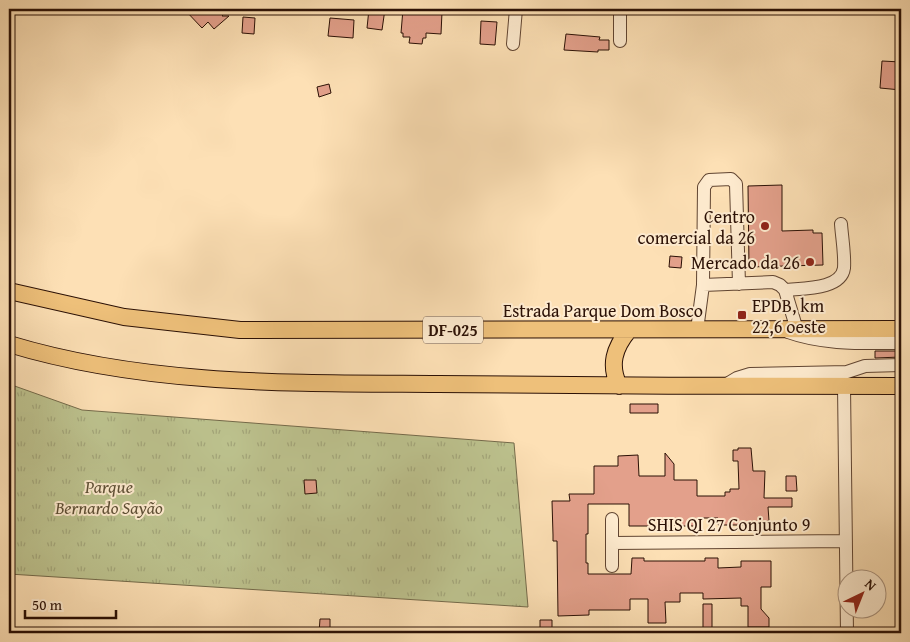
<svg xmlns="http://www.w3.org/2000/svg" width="910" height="642" font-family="'Gentium Book Plus',serif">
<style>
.grass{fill:url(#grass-tufts);stroke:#746a4a}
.building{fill:#e3a08b;stroke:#2b1005}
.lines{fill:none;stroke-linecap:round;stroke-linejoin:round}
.minor-casing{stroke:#604431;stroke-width:14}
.major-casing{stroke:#2b1005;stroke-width:18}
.minor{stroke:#feebcf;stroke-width:12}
.major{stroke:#eec07a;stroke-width:16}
.poi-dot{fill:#8f2418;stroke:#feebcf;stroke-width:2}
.labels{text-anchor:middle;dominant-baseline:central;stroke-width:4;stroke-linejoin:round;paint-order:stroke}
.shield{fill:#feebcf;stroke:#6a5242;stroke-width:1}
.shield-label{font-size:16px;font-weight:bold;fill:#2b1005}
.poi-label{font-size:18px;fill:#2b1005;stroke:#feebcf;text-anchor:end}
.street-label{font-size:18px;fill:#2b1005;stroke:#feebcf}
.park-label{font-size:18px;font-style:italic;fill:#5e4f35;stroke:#feebcf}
</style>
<defs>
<pattern id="grass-tufts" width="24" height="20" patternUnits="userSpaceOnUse" patternTransform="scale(1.25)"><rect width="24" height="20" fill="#bdc38f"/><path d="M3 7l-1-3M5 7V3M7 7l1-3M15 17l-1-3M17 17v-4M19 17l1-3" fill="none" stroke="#a3a67a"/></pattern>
</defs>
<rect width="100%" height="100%" fill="#fde0b5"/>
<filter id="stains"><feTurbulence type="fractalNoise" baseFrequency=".004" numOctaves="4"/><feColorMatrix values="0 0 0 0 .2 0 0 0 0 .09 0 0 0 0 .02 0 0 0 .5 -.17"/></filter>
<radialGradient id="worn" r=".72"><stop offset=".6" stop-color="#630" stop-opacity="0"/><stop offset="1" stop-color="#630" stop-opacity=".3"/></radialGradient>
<!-- grass -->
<path class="grass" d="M9,384L82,410L514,443L528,607L9,574Z"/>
<!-- building -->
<path class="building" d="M184,9H229L222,16H229L214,29L208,22L202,28Z
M369,9H385L382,30L367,28Z
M403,9L436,10V12H442L441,34L426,33V38H423L422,44L409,43L410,37H403V33H401Z
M243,17L255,18L254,34L242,33Z
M330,18L354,20L353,38L328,36Z
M481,21L497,22L495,45L480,44Z
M566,34L600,37L599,40H609V50H598V52L564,50Z
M882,61L901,62V90L880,88Z
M329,84L331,93L319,97L317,87Z
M782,185V231L813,230V233H822L823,265L749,267L748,186Z
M670,256L682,257L681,268L669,267Z
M875,351H901V357L875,358Z
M630,404H658V413H630Z
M738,448H751L753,471H765L764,498H792V507H768L769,521H767V523L760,525H718V518H697V526H629V504H588V534H586V563H588V574H631L632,558H644V561H705V558H718V568L741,567V561H771V587H761V609L769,618V627H748V606H741V598L703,599V593H680V602H665L666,623H648V599H630V610H589V615L558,616L557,541H553V535L552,501H570L569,494H594V466H618V456L638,455L639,476H665V453L674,464V480H697V496H725V492H730V489H739L738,461H733V450H738Z
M786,476H796L797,491H786Z
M304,480H316L317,493L305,494Z
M703,604H712V633H703Z
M320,619H330V633H319Z
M540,620H552V633H540Z"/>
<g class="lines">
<defs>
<path id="minor" d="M620,9V41
M513,44L516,9
M703,285L773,282L780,285L785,290L797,330
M785,290C802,288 841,290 844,268C845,254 842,238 841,224
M697,330L703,285L704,187L709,180L731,179L736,184L739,284
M788,332C824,345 863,343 901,343
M844,386L847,633
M722,387L737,378L750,374L847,372L865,366L901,365
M612,519V566
M612,543L846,541"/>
<path id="major" d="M9,291L124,317L240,330L901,329
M9,344C147,386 294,383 438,384C592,386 747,386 901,386
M619,386C609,365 614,348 629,330"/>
</defs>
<!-- minor casing -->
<use href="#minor" class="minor-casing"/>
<!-- major casing -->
<use href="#major" class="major-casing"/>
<!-- minor -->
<use href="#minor" class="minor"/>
<!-- major -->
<use href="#major" class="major"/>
</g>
<!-- markers -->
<g class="poi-dot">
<circle cx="765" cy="226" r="5"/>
<circle cx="810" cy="262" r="5"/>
<rect x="737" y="310" width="10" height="10" rx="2.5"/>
</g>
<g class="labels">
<!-- shield labels -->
<rect class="shield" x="423" y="316.5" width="60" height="27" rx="4"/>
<g class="shield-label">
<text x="453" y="330">DF-025</text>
</g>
<!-- poi labels -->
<g class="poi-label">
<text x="755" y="216">Centro<tspan x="755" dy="21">comercial da 26</tspan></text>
<text x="800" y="262">Mercado da 26</text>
<text x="752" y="305" text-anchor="start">EPDB, km<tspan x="752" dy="21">22,6 oeste</tspan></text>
</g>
<!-- street labels -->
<g class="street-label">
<text x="603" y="310">Estrada Parque Dom Bosco</text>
<text x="729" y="524">SHIS QI 27 Conjunto 9</text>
</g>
<!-- park labels -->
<g class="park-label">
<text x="109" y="486">Parque<tspan x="109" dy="21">Bernardo Sayão</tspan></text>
</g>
</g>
<!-- margin -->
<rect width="910" height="642" fill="none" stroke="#fde0b5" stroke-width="30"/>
<rect x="10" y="10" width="890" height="622" fill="none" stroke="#2b1005" stroke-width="2.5"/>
<rect x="15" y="15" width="880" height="612" fill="none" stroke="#2b1005"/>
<!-- north arrow -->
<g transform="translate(862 594) rotate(43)"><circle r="24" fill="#feebcf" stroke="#aa937e"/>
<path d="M0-4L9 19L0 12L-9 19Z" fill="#8f2418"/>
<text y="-8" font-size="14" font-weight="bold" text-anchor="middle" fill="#2b1005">N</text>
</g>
<!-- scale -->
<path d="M25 610v8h91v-8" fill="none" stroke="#2b1005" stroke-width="2.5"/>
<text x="32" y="610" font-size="15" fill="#2b1005" stroke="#feebcf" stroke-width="4" paint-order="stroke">50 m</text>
<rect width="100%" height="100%" filter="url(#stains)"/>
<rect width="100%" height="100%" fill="url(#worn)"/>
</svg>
